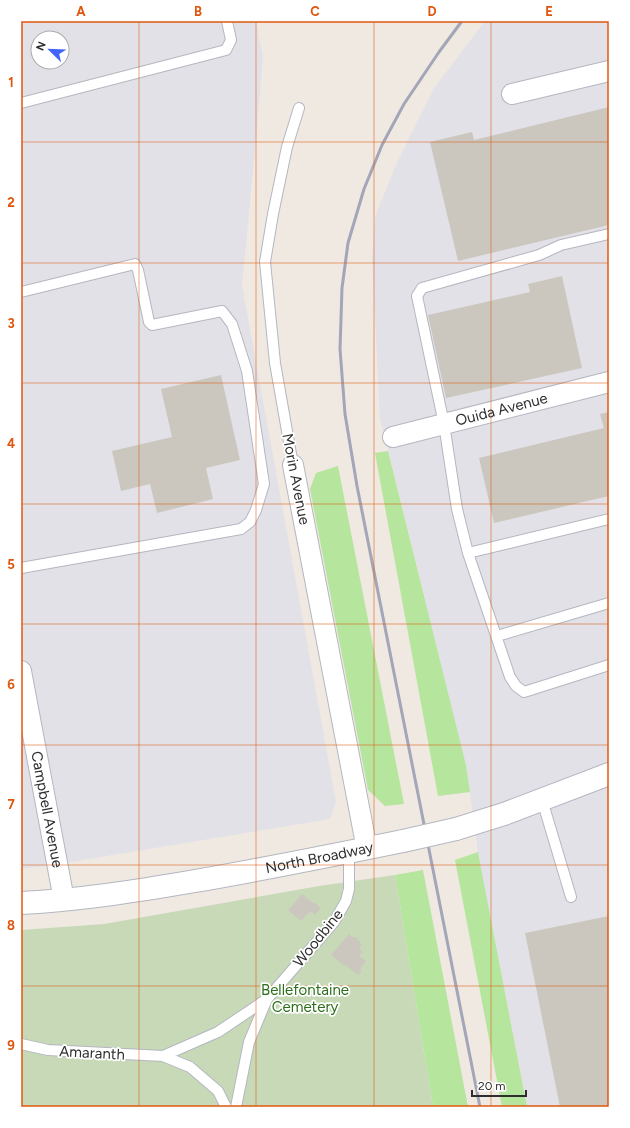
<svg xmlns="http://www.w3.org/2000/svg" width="630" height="1128" font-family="Figtree,sans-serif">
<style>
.industrial{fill:#e3e1e8;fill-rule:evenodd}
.green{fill:#b6e59e}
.cemetery{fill:#c8d9b8}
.building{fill:#cbc7bf}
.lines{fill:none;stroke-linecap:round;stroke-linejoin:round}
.service-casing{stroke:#b4b7c1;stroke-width:12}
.minor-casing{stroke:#b4b7c1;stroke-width:22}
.secondary-casing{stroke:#b4b7c1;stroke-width:24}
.service{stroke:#fff;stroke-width:10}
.minor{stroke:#fff;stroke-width:20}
.secondary{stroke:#fff;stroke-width:22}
.rail{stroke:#a3a6b8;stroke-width:3}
.secondary-bridge-casing{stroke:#b4b7c1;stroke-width:24;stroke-linecap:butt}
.secondary-bridge{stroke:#fff;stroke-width:22}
.grid{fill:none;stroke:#df570e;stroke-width:1;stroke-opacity:0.55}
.labels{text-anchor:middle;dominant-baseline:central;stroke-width:3.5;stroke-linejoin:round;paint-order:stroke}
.street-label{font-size:15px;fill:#2e2e2e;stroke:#fff}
.park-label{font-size:15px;fill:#2c6e1b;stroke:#fff}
.neatline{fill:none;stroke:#df570e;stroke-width:1.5}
.grid-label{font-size:13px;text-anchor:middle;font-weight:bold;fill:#df570e}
</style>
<rect width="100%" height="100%" fill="#efe9e1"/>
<!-- industrial -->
<path class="industrial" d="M21,21H256L263,58L254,161L242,285L336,802L330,819L46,866L21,869ZM38,38H62V62H38Z
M485,21H609V1107H527L478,852L466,765L380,418L372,261L375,217L396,165L434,88Z"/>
<!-- green -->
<path class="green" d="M388,451L466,765L470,792L438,796L375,453Z
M338,466L404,804L385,806L368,790L310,489L316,473Z
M478,852L527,1107H502L455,860Z
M423,870L468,1107H433L395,875Z"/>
<!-- cemetery -->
<path class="cemetery" d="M395,875L433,1107H21V930L104,924L319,886Z"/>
<!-- building -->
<path class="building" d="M609,107V225L458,261L430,142L472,132L474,140Z
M562,276L582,368L446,398L428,315L530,292L528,284Z
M221,375L240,460L206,468L213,499L157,513L150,484L121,491L112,451L172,437L161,389Z
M609,412V496L494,523L479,458L604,428L600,414Z
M302,894L313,903L314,902L321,908L315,915L310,911L301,921L288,910Z
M609,916V1107H560L525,933Z
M349,934L352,937H356L359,940L360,943L362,945L359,949L362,952L359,956L366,961L360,969L362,971L358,975L345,965L344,966L331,955Z"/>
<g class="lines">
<defs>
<path id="service" d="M21,103L226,50L231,40L227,21
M609,234L561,245L539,255L422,288L417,296L444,424L457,509L468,553L510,677L516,686L524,692L609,665
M21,292L135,264L138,270L149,322L152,325L222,311L232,324L247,371L264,484L256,510L250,522L241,529L21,568
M293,465L275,363L265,262L273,214L287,147L299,108
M468,553L609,519
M497,636L609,603
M542,800L571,897
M21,1044L48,1050L163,1056L218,1032L267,999
M163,1056L190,1067L218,1091L226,1107
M236,1107L249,1042L267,999L334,922L346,901L349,889V852"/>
<g id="minor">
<path d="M512,94L609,71"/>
<path id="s1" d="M393,437L609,382"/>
<path d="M293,465L367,849"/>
<path id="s2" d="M21,671L64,900"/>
</g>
<g id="secondary">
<path d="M456,829L504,814L609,774"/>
<path id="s3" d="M21,903C80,900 137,891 195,881C265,869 334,855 403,841"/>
</g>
</defs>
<!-- service casing -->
<use href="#service" class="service-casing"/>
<!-- minor casing -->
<use href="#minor" class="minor-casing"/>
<!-- secondary casing -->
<use href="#secondary" class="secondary-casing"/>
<!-- service -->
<use href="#service" class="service"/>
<!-- minor -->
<use href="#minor" class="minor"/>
<!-- secondary -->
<use href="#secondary" class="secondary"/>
<!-- rail -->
<path class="rail" d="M462,21L439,52L404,104L382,145L364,189L348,243L342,288L340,349L345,414L357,486L480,1107"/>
<defs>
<path id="secondary-bridge" d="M403,841L456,829"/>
</defs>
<!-- secondary-bridge casing -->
<use href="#secondary-bridge" class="secondary-bridge-casing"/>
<!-- secondary-bridge -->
<use href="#secondary-bridge" class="secondary-bridge"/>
</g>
<!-- grid -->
<path class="grid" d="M139,21V1107M256,21V1107M374,21V1107M491,21V1107M21,142H609M21,263H609M21,383H609M21,504H609M21,624H609M21,745H609M21,865H609M21,986H609"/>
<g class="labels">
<!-- street labels -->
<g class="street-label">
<text stroke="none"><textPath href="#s1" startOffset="112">Ouida Avenue</textPath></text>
<text transform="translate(296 479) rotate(79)">Morin Avenue</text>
<text stroke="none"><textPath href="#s2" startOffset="141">Campbell Avenue</textPath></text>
<text stroke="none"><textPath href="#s3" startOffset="302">North Broadway</textPath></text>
<text transform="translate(318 938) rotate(-51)">Woodbine</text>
<text transform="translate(92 1053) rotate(3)">Amaranth</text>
</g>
<!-- park labels -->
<g class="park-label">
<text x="305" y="990">Bellefontaine<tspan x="305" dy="17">Cemetery</tspan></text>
</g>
</g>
<!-- border -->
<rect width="630" height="1128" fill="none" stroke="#ffffff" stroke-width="44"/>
<!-- north arrow -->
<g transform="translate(50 50) rotate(293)"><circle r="19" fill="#ffffff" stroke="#ababab"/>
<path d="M0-3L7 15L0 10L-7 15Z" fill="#4264fb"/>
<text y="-6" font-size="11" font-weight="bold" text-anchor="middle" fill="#2e2e2e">N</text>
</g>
<!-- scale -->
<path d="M472 1090v6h54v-6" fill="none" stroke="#2e2e2e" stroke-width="2"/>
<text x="478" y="1090" font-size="12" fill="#2e2e2e" stroke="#ffffff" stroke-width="3" paint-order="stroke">20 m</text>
<rect x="22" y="22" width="586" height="1084" class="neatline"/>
<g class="grid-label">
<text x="81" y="16">A</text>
<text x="198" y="16">B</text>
<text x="315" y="16">C</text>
<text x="432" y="16">D</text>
<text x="549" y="16">E</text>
<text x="11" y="87">1</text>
<text x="11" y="207">2</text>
<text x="11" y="328">3</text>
<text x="11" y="448">4</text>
<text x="11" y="569">5</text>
<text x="11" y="689">6</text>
<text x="11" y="809">7</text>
<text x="11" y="930">8</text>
<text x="11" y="1050">9</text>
</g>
</svg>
